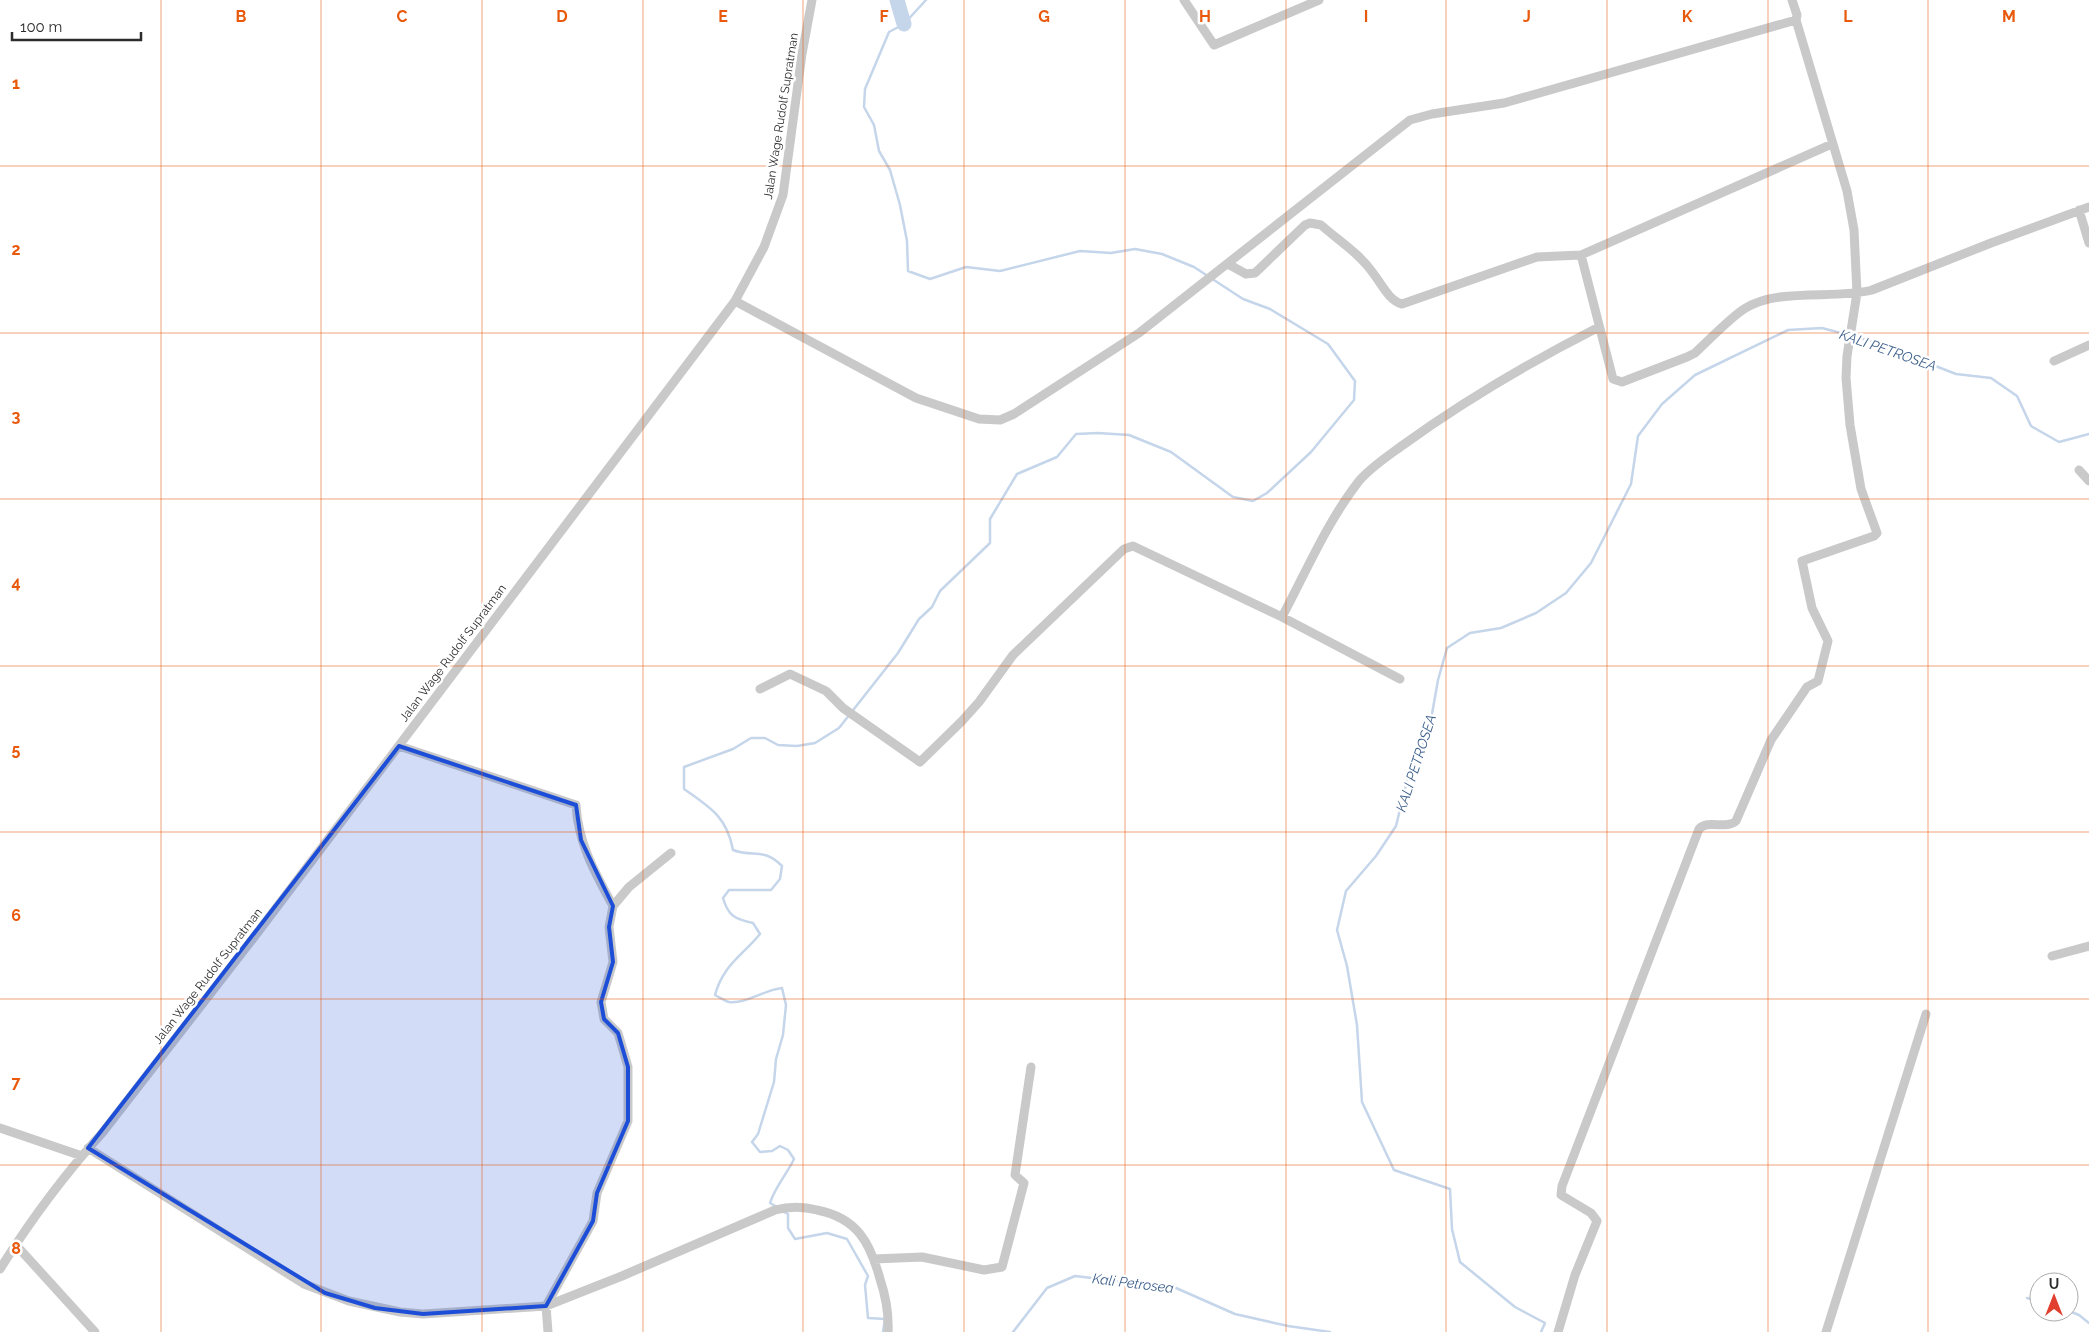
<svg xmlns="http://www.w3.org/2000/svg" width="2089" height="1332" font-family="Raleway,sans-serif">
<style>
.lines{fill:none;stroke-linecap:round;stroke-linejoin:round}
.stream{stroke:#c5d5ea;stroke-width:2.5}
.river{stroke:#c5d5ea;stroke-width:15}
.street{stroke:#c9c9c9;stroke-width:9}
.marked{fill:#1d4ed8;fill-opacity:0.2;stroke:#1d4ed8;stroke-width:4;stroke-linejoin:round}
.grid{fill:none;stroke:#e8590c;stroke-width:1;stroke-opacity:0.55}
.labels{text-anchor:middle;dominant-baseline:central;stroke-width:5;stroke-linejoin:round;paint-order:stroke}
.street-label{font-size:12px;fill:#2c2c2c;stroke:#fff}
.water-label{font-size:14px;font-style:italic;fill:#3c5f8b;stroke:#fff}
.grid-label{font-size:16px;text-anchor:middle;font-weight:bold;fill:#e8590c;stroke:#fff;stroke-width:5;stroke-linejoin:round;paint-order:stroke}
</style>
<rect width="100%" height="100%" fill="#fff"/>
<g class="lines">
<!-- stream -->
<path class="stream" d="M777,1207L770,1203C775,1187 787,1174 794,1159L788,1150L780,1146L772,1151L760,1152L752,1142L758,1134L774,1082L776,1059L783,1035L786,1005L782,988C764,990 746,1004 729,1002C725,1001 719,997 715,995C723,965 742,956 760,934L753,923C735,919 728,916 723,898L729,890H771L780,879L782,866C763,847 754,858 733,850C727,817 710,807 684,789V767L733,749L751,738H765L778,745L797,746L815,743L839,728L898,653L919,619L932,607L940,591L990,543V519L1017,474L1057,457L1076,434L1098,433L1129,435L1171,452L1233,497L1253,501L1267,493L1311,452L1354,400L1355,381L1328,344L1270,309L1243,299L1194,267L1162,254L1135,249L1111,253L1080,251L1000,271L966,267L930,279L908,271L907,241L900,205L890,170L879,151L874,125L864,107L865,89L889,32L904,24L926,0
M784,1212L788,1214V1228L795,1239L827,1233L847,1239L868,1276L865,1285L868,1318L885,1319L883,1332
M2027,1298L2039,1301
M2069,1311L2079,1315L2089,1323
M1013,1332L1047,1288L1075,1276L1176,1288L1235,1314L1288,1326L1330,1332
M1541,1332L1545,1323L1515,1307L1460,1262L1452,1229L1450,1189L1394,1170L1362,1102L1357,1025L1347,966L1337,930L1346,891L1376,856L1396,826L1407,781L1429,731L1438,680L1447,648L1470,633L1501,628L1536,613L1566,593L1591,563L1631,484L1638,436L1662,404L1695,375L1788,330L1822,328L1871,341L1956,374L1991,378L2017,396L2031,426L2059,442L2089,434"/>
<!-- river -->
<path class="river" d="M897,0L904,24"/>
<!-- street -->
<path class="street" d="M1184,0L1214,45L1319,0
M1832,144L1581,255L1613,379L1622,382L1687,357L1695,353C1709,340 1730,318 1744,309C1779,287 1834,300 1872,290L1991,243L2089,207
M2079,210L2089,243
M1228,264L1246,274L1255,273L1305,225L1310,223L1321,225C1338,240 1360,254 1373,273C1381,283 1389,301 1402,304L1537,257L1581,255
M735,301L916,398L979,419L1000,420L1014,414L1139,333L1410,120L1432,114L1504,103L1796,20L1797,15L1792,0
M2054,361L2089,345
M2079,470L2089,481
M1282,617C1306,572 1327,522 1359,481C1371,467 1388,456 1403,445C1464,401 1532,361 1599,327
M760,689L790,674L826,691L843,708L920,762L962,721L979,702L1013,655L1124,549L1133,546L1282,617L1400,679
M399,746L576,805C578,843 595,873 613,906
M2052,956L2089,946
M0,1128L82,1156
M88,1148L304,1284L349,1301L400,1312L423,1314L546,1306L622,1276L775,1210C790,1206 802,1206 817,1210C857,1218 870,1242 880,1279C886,1297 889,1313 888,1332
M16,1245L95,1332
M874,1259L922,1257L984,1270L1002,1267L1024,1183L1015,1175L1031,1067
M0,1269C30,1221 65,1174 103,1132L255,936L735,301L764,247L783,195L802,54L812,0
M548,1332L546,1306L593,1221L597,1193L628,1121V1067L618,1033L604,1019L601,1002L613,962L609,927L613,906L629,887L671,853
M1558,1332L1575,1275L1597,1221L1591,1213L1561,1195L1562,1186L1699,829C1708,819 1726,830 1736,821L1771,740L1807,687L1818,681L1828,641L1812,608L1802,561L1874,536L1877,533L1861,489L1850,425L1846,378L1847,356L1857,293L1854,230L1847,191L1796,20
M1826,1332L1926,1014"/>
</g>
<!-- marked area -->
<path class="marked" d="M399,746L576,805L581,840L613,906L609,927L613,962L601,1002L604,1019L618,1033L628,1067V1121L597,1193L593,1221L546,1306L423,1314L375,1308L325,1293L88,1148Z"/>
<!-- grid -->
<path class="grid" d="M161,0V1332M321,0V1332M482,0V1332M643,0V1332M803,0V1332M964,0V1332M1125,0V1332M1286,0V1332M1446,0V1332M1607,0V1332M1768,0V1332M1928,0V1332M0,166H2089M0,333H2089M0,499H2089M0,666H2089M0,832H2089M0,999H2089M0,1165H2089"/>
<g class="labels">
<!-- street labels -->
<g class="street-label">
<text transform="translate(781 116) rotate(-81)">Jalan Wage Rudolf Supratman</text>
<text transform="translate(453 653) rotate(-53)">Jalan Wage Rudolf Supratman</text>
<text transform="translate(208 976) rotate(-52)">Jalan Wage Rudolf Supratman</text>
</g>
<!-- water labels -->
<g class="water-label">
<text transform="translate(1888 350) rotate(19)">KALI PETROSEA</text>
<text transform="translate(1416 763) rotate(-72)">KALI PETROSEA</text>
<text transform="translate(1133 1283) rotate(7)">Kali Petrosea</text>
</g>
</g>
<g class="grid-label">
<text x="241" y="22">B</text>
<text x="402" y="22">C</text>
<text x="562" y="22">D</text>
<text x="723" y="22">E</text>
<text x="884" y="22">F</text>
<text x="1044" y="22">G</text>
<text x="1205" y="22">H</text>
<text x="1366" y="22">I</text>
<text x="1527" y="22">J</text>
<text x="1687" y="22">K</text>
<text x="1848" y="22">L</text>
<text x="2009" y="22">M</text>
<text x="16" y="89">1</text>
<text x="16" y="255">2</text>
<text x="16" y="422">3</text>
<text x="16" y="588">4</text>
<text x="16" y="755">5</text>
<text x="16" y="921">6</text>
<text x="16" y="1088">7</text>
<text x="16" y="1254">8</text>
</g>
<!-- north arrow -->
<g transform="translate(2054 1297)"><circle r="24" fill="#ffffff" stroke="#ababab"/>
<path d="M0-4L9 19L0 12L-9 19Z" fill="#e2402f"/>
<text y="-8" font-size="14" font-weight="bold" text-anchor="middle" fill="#2c2c2c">U</text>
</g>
<!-- scale -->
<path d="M12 32v8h129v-8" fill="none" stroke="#2c2c2c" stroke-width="2.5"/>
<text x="20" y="32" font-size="15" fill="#2c2c2c" stroke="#ffffff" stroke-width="4" paint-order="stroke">100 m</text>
</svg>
